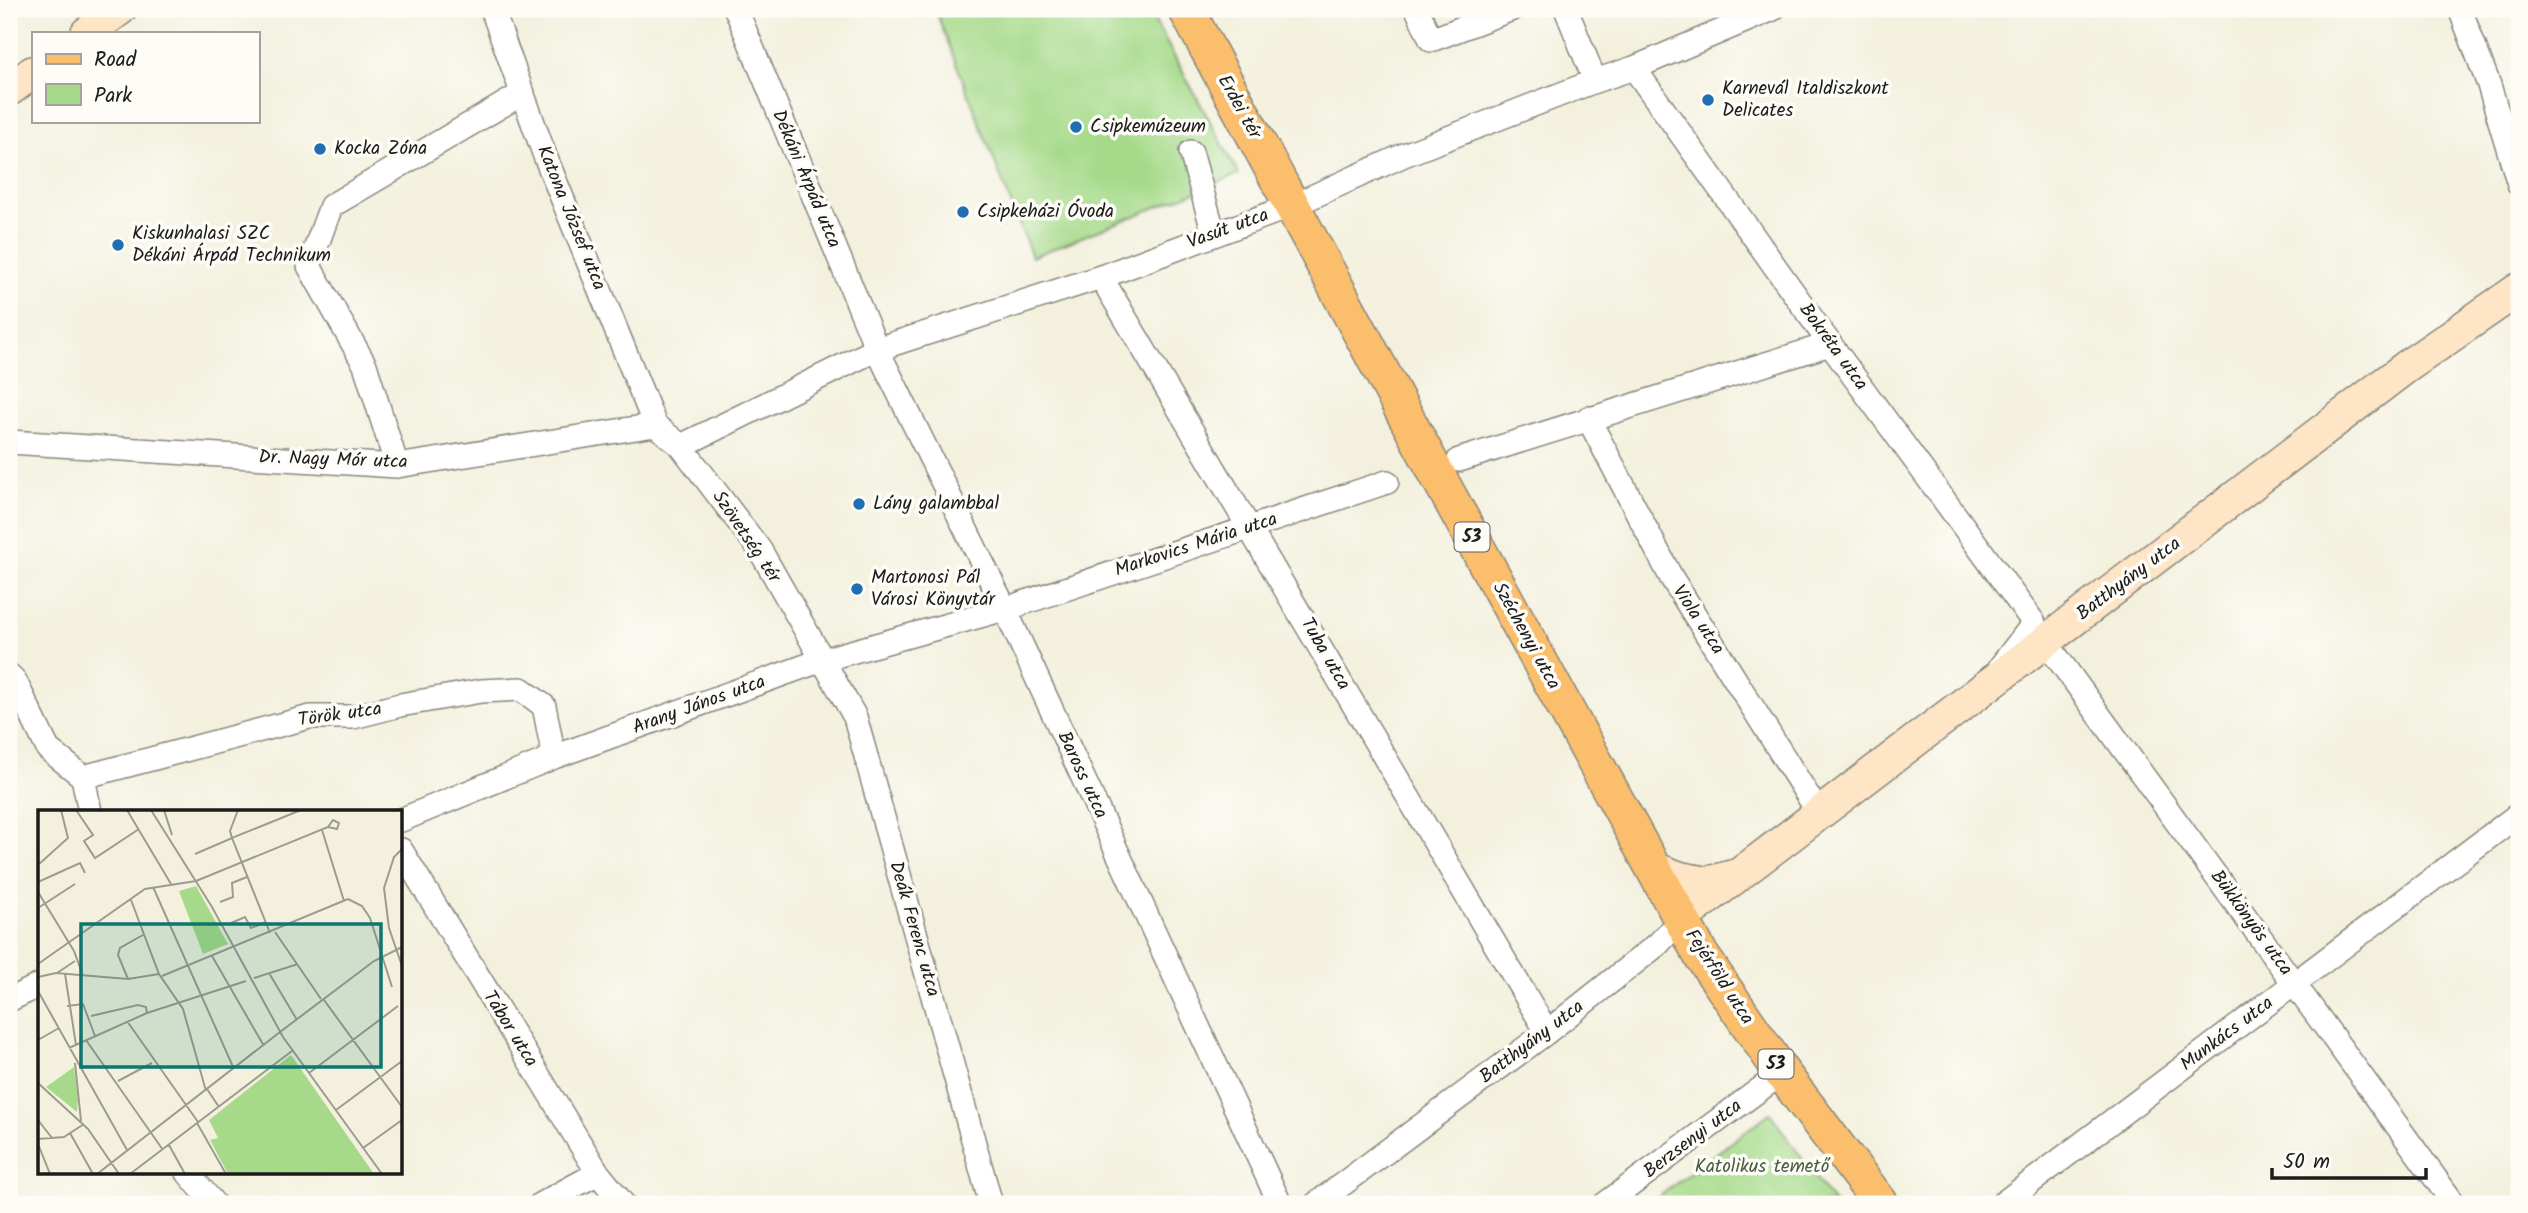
<svg xmlns="http://www.w3.org/2000/svg" width="2528" height="1213" font-family="Kalam,sans-serif">
<style>
.green{fill:#a6da8a;stroke:#617b53;stroke-width:2}
.lines{fill:none;stroke-linecap:round;stroke-linejoin:round}
.street-casing{stroke:#88867c;stroke-width:26}
.secondary-casing{stroke:#88867c;stroke-width:35}
.primary-casing{stroke:#88867c;stroke-width:38}
.street{stroke:#fff;stroke-width:23}
.secondary{stroke:#fde5c5;stroke-width:32}
.primary{stroke:#fabe6d;stroke-width:35}
.rail-casing{stroke:#1c1c1c;stroke-width:8}
.rail{stroke:#fdfcf7;stroke-width:5;stroke-dasharray:16;stroke-linecap:butt}
.poi-dot{fill:#1f6fb2;stroke:#fdfcf7;stroke-width:2.5}
.labels{text-anchor:middle;dominant-baseline:central;stroke-width:7;stroke-linejoin:round;paint-order:stroke}
.shield{fill:#fdfcf7;stroke:#605f5e;stroke-width:2}
.shield-label{font-size:18px;font-weight:bold;fill:#1c1c1c}
.poi-label{font-size:19px;fill:#1c1c1c;stroke:#fdfcf7;text-anchor:start}
.street-label{font-size:19px;fill:#1c1c1c;stroke:#fdfcf7}
.park-label{font-size:19px;fill:#4c5e42;stroke:#fdfcf7}
.inset-road{fill:none;stroke:#9d9b90;stroke-width:2}
.view{fill:#0f766e;fill-opacity:0.15;stroke:#0f766e;stroke-width:3.5}
.inset-edge{fill:none;stroke:#1c1c1c;stroke-width:3.5}
</style>
<rect width="100%" height="100%" fill="#fdfcf7"/>
<filter id="ink" filterUnits="userSpaceOnUse"><feTurbulence type="fractalNoise" baseFrequency=".0143" numOctaves="2"/><feDisplacementMap in="SourceGraphic" scale="14" xChannelSelector="R" yChannelSelector="G"/><feConvolveMatrix kernelMatrix="1 2 1 2 8 2 1 2 1" color-interpolation-filters="sRGB"/></filter>
<filter id="wash" filterUnits="userSpaceOnUse"><feTurbulence type="fractalNoise" baseFrequency=".00686" numOctaves="4" result="noise"/><feDisplacementMap in="SourceGraphic" scale="28" xChannelSelector="R" yChannelSelector="G"/><feGaussianBlur stdDeviation="1.57" result="paint"/><feColorMatrix in="noise" values="0 0 0 0 0 0 0 0 0 0 0 0 0 0 0 0 0 1.4 0 .05"/><feComposite in="paint" operator="in"/></filter>
<g filter="url(#wash)">
<rect width="100%" height="100%" fill="#f3f0dd"/>
<!-- green -->
<path class="green" d="M935,9H1148L1239,174L1032,257Z
M1770,1113L1834,1204H1649Z"/>
</g>
<g filter="url(#ink)">
<g class="lines">
<defs>
<path id="street" d="M492,9L545,156L655,425L681,446L760,550L855,717L991,1204
M736,9L877,349L1005,609L1280,1204
M1417,9L1431,40L1512,9
M1566,9L1595,81
M2460,9L2489,85L2519,184
M1634,68L1830,344L2034,623L2000,667
M1191,152L1214,234
M1101,277L1547,1032
M1588,418L1671,577L1820,815
M9,442L397,466L655,425
M681,446L877,349L1101,277L1294,205L1404,155L1595,81L1634,68L1773,9
M1459,460L1830,344
M397,466L365,365L309,266L331,206L523,93
M2046,642L2454,1204
M9,675L15,681L48,749L83,777L90,812
M83,777L310,717H353L400,705L481,691L521,689L544,706L554,757
M401,820L554,757L822,660L1005,609L1387,482
M401,850L598,1173L623,1204
M9,1000L40,985
M188,1173L214,1204
M541,1204L598,1173
M1316,1204L1547,1032L1658,944L1682,918
M1605,1204L1782,1073
M2002,1204L2519,814"/>
<path id="secondary" d="M87,33L120,9
M9,90L33,72
M1653,868L1680,878L1707,883L1737,875
M1682,918L2406,367L2519,289"/>
<path id="primary" d="M1186,9L1433,467L1701,955L1782,1073L1881,1204"/>
</defs>
<!-- street casing -->
<use href="#street" class="street-casing"/>
<!-- secondary casing -->
<use href="#secondary" class="secondary-casing"/>
<!-- primary casing -->
<use href="#primary" class="primary-casing"/>
<!-- street -->
<use href="#street" class="street"/>
<!-- secondary -->
<use href="#secondary" class="secondary"/>
<!-- primary -->
<use href="#primary" class="primary"/>
<defs>
<path id="rail" d="M2518,9L2519,14"/>
</defs>
<!-- rail casing -->
<use href="#rail" class="rail-casing"/>
<!-- rail -->
<use href="#rail" class="rail"/>
</g>
</g>
<!-- markers -->
<g class="poi-dot">
<circle cx="1708" cy="100" r="7"/>
<circle cx="1076" cy="127" r="7"/>
<circle cx="320" cy="149" r="7"/>
<circle cx="963" cy="212" r="7"/>
<circle cx="118" cy="245" r="7"/>
<circle cx="859" cy="504" r="7"/>
<circle cx="857" cy="589" r="7"/>
</g>
<g class="labels">
<!-- shield labels -->
<g class="shield">
<rect x="1454.5" y="522.5" width="35" height="29" rx="5"/>
<rect x="1758.5" y="1049.5" width="35" height="29" rx="5"/>
</g>
<g class="shield-label">
<text x="1472" y="537">53</text>
<text x="1776" y="1064">53</text>
</g>
<!-- poi labels -->
<g class="poi-label">
<text x="1722" y="89">Karnevál Italdiszkont<tspan x="1722" dy="22">Delicates</tspan></text>
<text x="1090" y="127">Csipkemúzeum</text>
<text x="334" y="149">Kocka Zóna</text>
<text x="977" y="212">Csipkeházi Óvoda</text>
<text x="132" y="234">Kiskunhalasi SZC<tspan x="132" dy="22">Dékáni Árpád Technikum</tspan></text>
<text x="873" y="504">Lány galambbal</text>
<text x="871" y="578">Martonosi Pál<tspan x="871" dy="22">Városi Könyvtár</tspan></text>
</g>
<!-- street labels -->
<g class="street-label">
<text transform="translate(1239 107) rotate(61)">Erdei tér</text>
<text transform="translate(806 179) rotate(67)">Dékáni Árpád utca</text>
<text transform="translate(571 218) rotate(68)">Katona József utca</text>
<text transform="translate(1228 229) rotate(-20)">Vasút utca</text>
<text transform="translate(1833 347) rotate(54)">Bokréta utca</text>
<text transform="translate(333 460) rotate(2)">Dr. Nagy Mór utca</text>
<text transform="translate(746 537) rotate(56)">Szövetség tér</text>
<text transform="translate(1196 545) rotate(-18)">Markovics Mária utca</text>
<text transform="translate(2129 579) rotate(-37)">Batthyány utca</text>
<text transform="translate(1698 620) rotate(57)">Viola utca</text>
<text transform="translate(1526 636) rotate(61)">Széchenyi utca</text>
<text transform="translate(1325 654) rotate(60)">Tuba utca</text>
<text transform="translate(699 705) rotate(-20)">Arany János utca</text>
<text transform="translate(340 715) rotate(-8)">Török utca</text>
<text transform="translate(1082 775) rotate(65)">Baross utca</text>
<text transform="translate(2251 923) rotate(54)">Bükkönyös utca</text>
<text transform="translate(914 929) rotate(74)">Deák Ferenc utca</text>
<text transform="translate(1719 977) rotate(57)">Fejérföld utca</text>
<text transform="translate(510 1029) rotate(58)">Tábor utca</text>
<text transform="translate(2227 1034) rotate(-37)">Munkács utca</text>
<text transform="translate(1532 1042) rotate(-37)">Batthyány utca</text>
<text transform="translate(1693 1139) rotate(-37)">Berzsenyi utca</text>
</g>
<!-- park labels -->
<g class="park-label">
<text x="1762" y="1167">Katolikus temető</text>
</g>
</g>
<!-- overview -->
<g transform="translate(38 810)">
<rect width="364" height="364" fill="#f3f0dd"/>
<path d="M158,76L190,134L165,144L141,81ZM253,245L336,364H190L172,330L180,328L171,310ZM36,257L40,289L39,302L8,277Z" fill="#a6da8a"/>
<path class="inset-road" d="M38,0L55,25L46,31L57,48L101,19M89,0L133,74M113,0L174,97L245,227L344,364M126,0L134,25M200,0L192,21L194,28L263,0M284,20L306,91M364,39L356,47L346,78L351,118L364,156M157,44L194,28L232,123M0,55L30,28L23,0M158,71L290,17L295,10L301,13L299,19L290,17M0,72L42,53L47,63M115,77L196,259M0,82L36,141L45,166M310,89L324,96L332,108L354,177M93,90L121,164L145,199L168,281M182,92L195,87L194,73L209,67M0,98L37,74M193,113L207,107L213,118L228,112M237,122L283,189M174,146L226,236M0,154L107,79L158,71M19,163L37,151M231,163L259,210M27,164L38,235M124,166L310,89M0,167L18,163L90,169L121,164M216,168L260,154M90,169L80,145L82,138L105,125M0,181L89,340M286,190L364,297M29,196L45,194L57,226M53,206L100,195L108,197L109,203M89,211L160,312M242,222L336,151L364,137M0,230L21,218M48,230L125,340M31,238L109,203L208,171M37,253L43,311M271,263L360,196M80,271L114,253M0,273L50,319L81,364M169,279L181,297M298,300L364,251M0,310L14,328M159,313L188,364M32,323L55,364M0,329L26,327L46,314M0,334L12,364M131,335L147,364M325,338L364,310M59,364L242,222M92,364L254,241"/>
<path class="view" d="M43,114H343V257H43Z"/>
<rect width="364" height="364" class="inset-edge"/>
</g>
<!-- margin -->
<rect width="2528" height="1213" fill="none" stroke="#fdfcf7" stroke-width="35"/>
<!-- legend -->
<rect x="32" y="32" width="228" height="91" fill="#fdfcf7" stroke="#a3a29f" stroke-width="2"/>
<rect x="46" y="54" width="35" height="10" fill="#fabe6d" stroke="#a3a29f" stroke-width="2"/>
<text x="94" y="66" font-size="21" fill="#1c1c1c">Road</text>
<rect x="46" y="84" width="35" height="21" fill="#a6da8a" stroke="#a3a29f" stroke-width="2"/>
<text x="94" y="102" font-size="21" fill="#1c1c1c">Park</text>
<!-- scale -->
<path d="M2272 1168v10h154v-10" fill="none" stroke="#1c1c1c" stroke-width="3.5"/>
<text x="2283" y="1168" font-size="21" fill="#1c1c1c" stroke="#fdfcf7" stroke-width="5" paint-order="stroke">50 m</text>
</svg>
